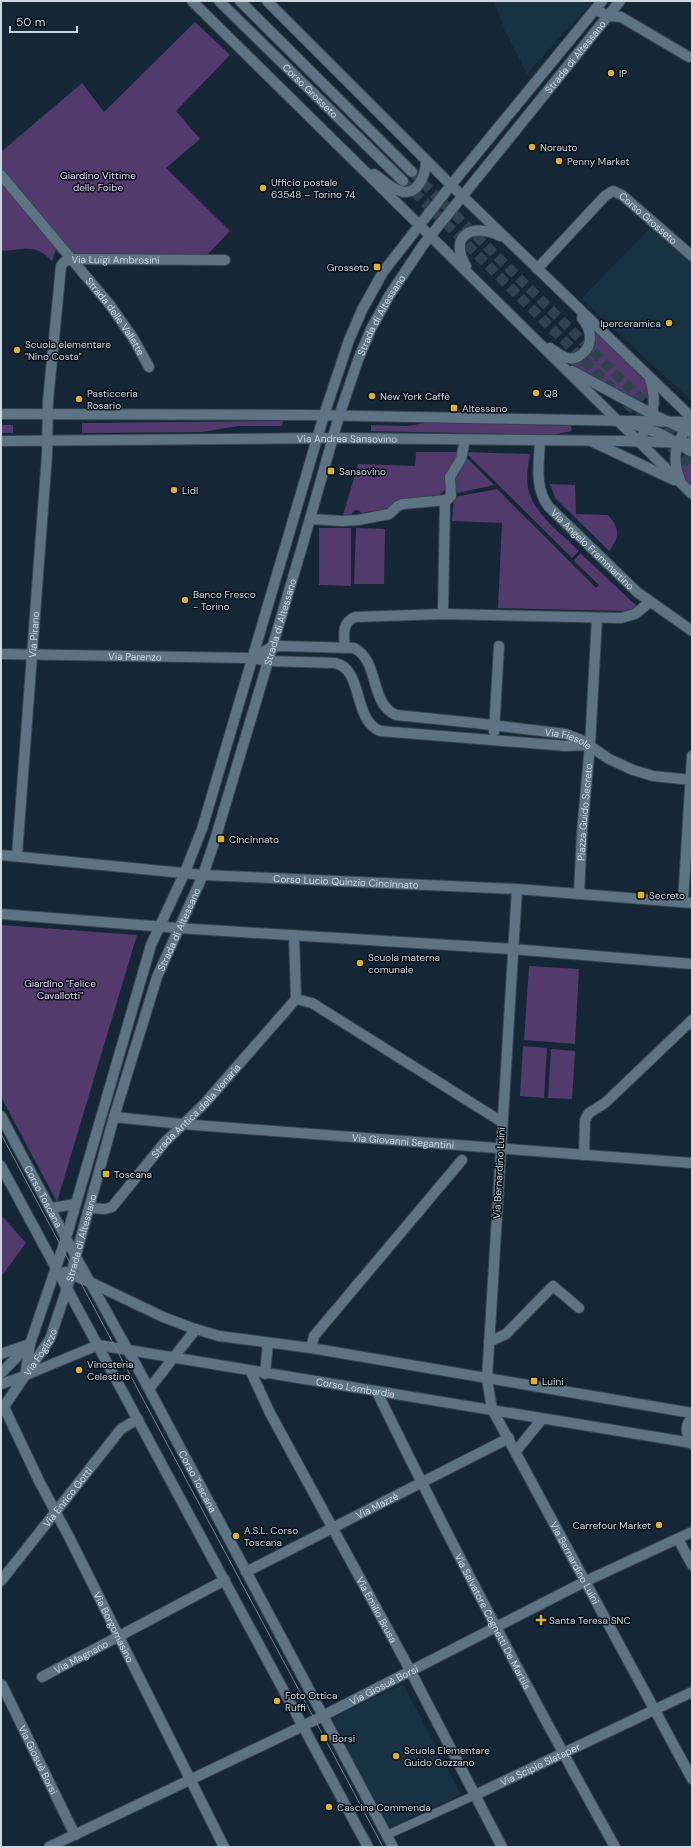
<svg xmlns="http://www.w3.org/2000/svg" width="693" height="1848" font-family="'DM Sans',sans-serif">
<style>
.built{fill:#183143}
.green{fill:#523a6d}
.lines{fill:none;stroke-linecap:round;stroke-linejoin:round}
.secondary-tunnel{stroke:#304250;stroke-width:10;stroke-dasharray:10 5;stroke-linecap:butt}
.pedestrian-casing{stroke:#364450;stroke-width:10}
.minor-casing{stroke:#364450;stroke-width:12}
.tertiary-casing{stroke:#364450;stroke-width:12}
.secondary-casing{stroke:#364450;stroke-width:12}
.pedestrian{stroke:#5e7384;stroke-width:8}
.minor{stroke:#5e7384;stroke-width:10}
.tertiary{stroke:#5e7384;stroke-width:10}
.secondary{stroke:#5e7384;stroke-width:10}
.tram{stroke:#71808c;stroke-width:1}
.poi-dot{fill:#dfb133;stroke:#080f16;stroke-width:1.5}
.labels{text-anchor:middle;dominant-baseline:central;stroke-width:3;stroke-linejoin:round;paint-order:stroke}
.street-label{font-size:10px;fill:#ccd8e1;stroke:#080f16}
.poi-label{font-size:10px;fill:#ccd8e1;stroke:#080f16;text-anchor:start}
.park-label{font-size:10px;fill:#e3d4f7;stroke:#080f16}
</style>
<rect width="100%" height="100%" fill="#152736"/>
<!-- built -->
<path class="built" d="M494,1H593L527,74L505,31Z
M650,228L692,262V401L581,299Z
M403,1684L461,1794L390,1828L331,1718Z"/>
<!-- green -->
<path class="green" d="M195,22L230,55L176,111L200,139L166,168L230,231L207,255L73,257L1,169V152L82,83L104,112Z
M1,179L57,247L52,261C35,243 24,250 1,251Z
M595,331L644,380L649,390V398H632L568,363L593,347Z
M283,421L282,426H238L202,432L82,433V423Z
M430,422L571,426L572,431L551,435L371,431V425L407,426Z
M1,425H13V433H1Z
M416,452H459L446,489L438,496L433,499L411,498L380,512L371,511L362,513L358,510H355L347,519H342L358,464L415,466Z
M465,452L530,454C528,465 526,477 528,488C533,514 561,533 579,551L572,558Z
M465,456L494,485L453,494V475Z
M683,460H692V488C684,480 680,471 683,460Z
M550,484L575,485L576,514L608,515C620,529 620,536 609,551L555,498Z
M497,489L596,588L599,585L574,561L580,553L639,608L630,611H622L498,608L502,523L452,521L454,497Z
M319,528H351V586L319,585Z
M356,528L385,529L384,584H354Z
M1,925L137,935L57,1202L1,1097Z
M529,966L579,969L575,1044L524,1040Z
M523,1046L547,1048L544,1098L520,1096Z
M551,1049L575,1051L572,1099L548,1098Z
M1,1215L26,1243L1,1277Z"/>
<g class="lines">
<!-- secondary-tunnel -->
<path class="secondary-tunnel" d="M412,172L686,444
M403,181L650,426
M671,447L692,467"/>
<defs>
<path id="pedestrian" d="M387,1835L475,1795"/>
<g id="minor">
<path d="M192,1L618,421"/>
<path d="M267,1L451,185L692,418"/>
<path d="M596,9L607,16L621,17L689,57"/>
<path d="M374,174C382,179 390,188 400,191C418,197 426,174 426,160"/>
<path id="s1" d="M1,175L110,305L133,338L149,367"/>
<path d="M466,266C448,236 472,222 500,236"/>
<path id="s2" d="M537,269L605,196L613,191L622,195L692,256"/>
<path d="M550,348C556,352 561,356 567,358C578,361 590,350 590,338C590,330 587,324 582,318"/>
<path d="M572,371L652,414L692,433"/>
<path id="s3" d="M540,441C539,464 534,488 549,507L637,592L692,631"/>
<path d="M639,441C653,419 658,404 650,379"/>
<path d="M310,519L342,521L358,520L389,514L398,506L403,504L447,500L451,496L450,477L461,459L465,440"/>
<path d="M443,614L445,500"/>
<path d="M345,648C344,636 341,623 355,617L443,614L621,618L635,614L650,602"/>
<path id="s4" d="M1,654L251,658L268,661L335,663C364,669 352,719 380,731L566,746L590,745"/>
<path id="s5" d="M251,658L272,647L280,646L354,648C380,661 369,703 396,715L475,723L566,734L581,740L609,759L633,770L653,776L692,780"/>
<path d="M494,732L499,646"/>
<path id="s6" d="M1,855L203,875L517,889L692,903"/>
<path id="s7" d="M17,855L47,455L48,401L61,266L64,262L71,259L225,260"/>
<path id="s8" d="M517,889L487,1379L492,1409L692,1779"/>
<path id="s9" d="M579,894L582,832L590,745L597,618"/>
<path d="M683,902L692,756"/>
<path d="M1,914L178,928L512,949L692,964"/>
<path d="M294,935L296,999"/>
<path id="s10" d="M114,1117L182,1124L692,1163"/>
<path d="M584,1155L585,1120L589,1113L605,1103L692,1020"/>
<path id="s11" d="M89,1208L105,1209L112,1207L165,1142L205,1103L296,999L312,1003L502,1122"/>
<path d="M489,1342L506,1334L553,1286L579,1308"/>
<path d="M311,1348L314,1336L462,1160"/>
<path d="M1,1354L30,1344L25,1376L1,1384"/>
<path id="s12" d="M251,1372L270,1413L410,1670L502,1847"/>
<path d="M265,1374L268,1343"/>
<path id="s13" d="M377,1392C452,1546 532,1698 615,1847"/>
<path id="s14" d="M4,1407L39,1481L69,1537L224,1847"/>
<path d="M692,1418C683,1427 687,1434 692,1444"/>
<path d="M516,1451L542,1419"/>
<path d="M678,1539L692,1565"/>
<path id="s15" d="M246,1572L509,1438"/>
<path id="s16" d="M1,1581L121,1429L138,1419"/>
<path id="s17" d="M42,1677L225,1580"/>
<path id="s18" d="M2,1685L75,1835"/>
<path id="s19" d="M475,1795L692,1692"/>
<path id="s20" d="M49,1847L303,1726L586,1581L692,1532"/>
</g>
<g id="tertiary">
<path id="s21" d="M1,1116L76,1257L135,1363L393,1847"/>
<path d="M1,1166L368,1847"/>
<path d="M51,1208L75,1204"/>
<path d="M65,1272L90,1282L163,1317L192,1328L219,1336L311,1348L692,1413"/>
<path d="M1,1373L30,1344L66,1238L151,945L185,872L202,829L324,415L349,340L362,310L383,272L451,185L602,1"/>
<path id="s22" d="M26,1375L98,1345L692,1443"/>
<path d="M149,1389L196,1329"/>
<path id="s23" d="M1,1411L50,1339L67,1288L114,1117L157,977L203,875L214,843L302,547L339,416L358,360L371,329L389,296L423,245L620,1"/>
</g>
<g id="secondary">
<path id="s24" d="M219,1L403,181"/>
<path d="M240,1L412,172"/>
<path d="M1,414L307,415L692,422"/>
<path d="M618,421L692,494"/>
<path d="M634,424L663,435L692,452"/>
<path id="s25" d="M1,441L333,438L622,441L692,443"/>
<path d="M593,442L674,480"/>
<path d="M680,480C672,460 674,438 692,425"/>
</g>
</defs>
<!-- pedestrian casing -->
<use href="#pedestrian" class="pedestrian-casing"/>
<!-- minor casing -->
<use href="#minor" class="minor-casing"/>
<!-- tertiary casing -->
<use href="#tertiary" class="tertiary-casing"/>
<!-- secondary casing -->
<use href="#secondary" class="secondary-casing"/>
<!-- pedestrian -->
<use href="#pedestrian" class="pedestrian"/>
<!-- minor -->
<use href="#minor" class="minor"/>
<!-- tertiary -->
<use href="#tertiary" class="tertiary"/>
<!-- secondary -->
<use href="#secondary" class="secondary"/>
<!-- tram -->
<path class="tram" d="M1,1134L383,1847"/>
</g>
<!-- markers -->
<g class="poi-dot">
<circle cx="611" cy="73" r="4"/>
<circle cx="532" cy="147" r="4"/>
<circle cx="559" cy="161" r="4"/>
<circle cx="263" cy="188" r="4"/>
<rect x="373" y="263" width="8" height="8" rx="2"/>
<circle cx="669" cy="323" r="4"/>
<circle cx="17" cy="350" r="4"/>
<circle cx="536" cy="393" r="4"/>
<circle cx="372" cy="396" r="4"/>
<circle cx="79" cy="399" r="4"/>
<rect x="450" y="404" width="8" height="8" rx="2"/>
<rect x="327" y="467" width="8" height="8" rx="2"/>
<circle cx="174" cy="490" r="4"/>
<circle cx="185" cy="600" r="4"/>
<rect x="217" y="835" width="8" height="8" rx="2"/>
<rect x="637" y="891" width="8" height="8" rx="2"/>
<circle cx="360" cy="963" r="4"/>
<rect x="102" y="1170" width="8" height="8" rx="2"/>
<circle cx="79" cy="1370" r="4"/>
<rect x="530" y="1377" width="8" height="8" rx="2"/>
<circle cx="659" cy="1525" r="4"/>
<circle cx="236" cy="1536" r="4"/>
<path d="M539 1614h4v4h4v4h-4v4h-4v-4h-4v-4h4z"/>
<circle cx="277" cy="1701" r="4"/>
<rect x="320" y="1734" width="8" height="8" rx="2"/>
<circle cx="396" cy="1756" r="4"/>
<circle cx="329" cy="1807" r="4"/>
</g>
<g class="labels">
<!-- street labels -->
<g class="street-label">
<text stroke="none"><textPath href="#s23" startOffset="1489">Strada di Altessano</textPath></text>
<text stroke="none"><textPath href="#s24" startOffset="128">Corso Grosseto</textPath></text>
<text stroke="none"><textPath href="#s2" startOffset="154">Corso Grosseto</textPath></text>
<text stroke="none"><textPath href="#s7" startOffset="648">Via Luigi Ambrosini</textPath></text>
<text stroke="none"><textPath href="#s23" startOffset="1165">Strada di Altessano</textPath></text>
<text stroke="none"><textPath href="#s1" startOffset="182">Strada delle Vallette</textPath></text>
<text stroke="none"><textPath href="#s25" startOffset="346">Via Andrea Sansovino</textPath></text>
<text stroke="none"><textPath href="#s3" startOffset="129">Via Angelo Frammartino</textPath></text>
<text stroke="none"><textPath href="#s23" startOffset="841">Strada di Altessano</textPath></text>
<text stroke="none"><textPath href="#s7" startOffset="221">Via Pirano</textPath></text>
<text stroke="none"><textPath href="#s4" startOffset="134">Via Parenzo</textPath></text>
<text stroke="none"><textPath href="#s5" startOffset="362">Via Fiesole</textPath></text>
<text stroke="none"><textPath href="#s9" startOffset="82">Piazza Guido Secreto</textPath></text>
<text stroke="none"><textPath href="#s6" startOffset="346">Corso Lucio Quinzio Cincinnato</textPath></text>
<text stroke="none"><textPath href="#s23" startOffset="517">Strada di Altessano</textPath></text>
<text stroke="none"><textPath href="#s11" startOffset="151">Strada Antica della Venaria</textPath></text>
<text stroke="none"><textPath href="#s10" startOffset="290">Via Giovanni Segantini</textPath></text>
<text transform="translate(499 1173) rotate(-87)">Via Bernardino Luini</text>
<text stroke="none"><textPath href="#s21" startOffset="91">Corso Toscana</textPath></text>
<text stroke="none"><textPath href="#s23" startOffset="193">Strada di Altessano</textPath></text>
<text stroke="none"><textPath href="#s23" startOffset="71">Via Foglizzo</textPath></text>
<text stroke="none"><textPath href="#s22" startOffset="339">Corso Lombardia</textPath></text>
<text stroke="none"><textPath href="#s21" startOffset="415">Corso Toscana</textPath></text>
<text stroke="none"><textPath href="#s16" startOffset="107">Via Enrico Gotti</textPath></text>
<text stroke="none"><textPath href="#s15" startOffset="147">Via Mazzè</textPath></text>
<text stroke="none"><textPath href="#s8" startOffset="696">Via Bernardino Luini</textPath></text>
<text stroke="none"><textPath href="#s12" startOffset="269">Via Emilio Brusa</textPath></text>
<text stroke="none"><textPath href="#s13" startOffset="257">Via Salvatore Cognetti De Martiis</textPath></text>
<text stroke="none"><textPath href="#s14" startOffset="246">Via Borgomasino</textPath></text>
<text stroke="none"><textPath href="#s17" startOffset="44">Via Magnano</textPath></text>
<text stroke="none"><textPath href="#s20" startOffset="372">Via Giosuè Borsi</textPath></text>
<text stroke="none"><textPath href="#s18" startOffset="83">Via Giosuè Borsi</textPath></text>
<text stroke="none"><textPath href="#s19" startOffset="72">Via Scipio Slataper</textPath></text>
</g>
<!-- poi labels -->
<g class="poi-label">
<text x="619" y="73">IP</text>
<text x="540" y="147">Norauto</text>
<text x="567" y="161">Penny Market</text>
<text x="271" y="182">Ufficio postale<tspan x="271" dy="12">63548 – Torino 74</tspan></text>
<text x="369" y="267" text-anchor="end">Grosseto</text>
<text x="661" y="323" text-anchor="end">Iperceramica</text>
<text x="25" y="344">Scuola elementare<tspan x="25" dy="12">"Nino Costa"</tspan></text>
<text x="87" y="393">Pasticceria<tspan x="87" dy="12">Rosario</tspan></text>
<text x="544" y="393">Q8</text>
<text x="380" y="396">New York Caffè</text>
<text x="462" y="408">Altessano</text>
<text x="339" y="471">Sansovino</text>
<text x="182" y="490">Lidl</text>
<text x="193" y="594">Banco Fresco<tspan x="193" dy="12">- Torino</tspan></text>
<text x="229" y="839">Cincinnato</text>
<text x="649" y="895">Secreto</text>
<text x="368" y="957">Scuola materna<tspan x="368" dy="12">comunale</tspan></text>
<text x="114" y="1174">Toscana</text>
<text x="87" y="1364">Vinosteria<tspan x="87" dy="12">Celestino</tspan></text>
<text x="542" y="1381">Luini</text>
<text x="651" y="1525" text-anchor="end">Carrefour Market</text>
<text x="244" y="1530">A.S.L. Corso<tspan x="244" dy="12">Toscana</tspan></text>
<text x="549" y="1620">Santa Teresa SNC</text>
<text x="285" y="1695">Foto Ottica<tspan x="285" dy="12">Ruffi</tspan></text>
<text x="332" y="1738">Borsi</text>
<text x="404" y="1750">Scuola Elementare<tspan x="404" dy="12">Guido Gozzano</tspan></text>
<text x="337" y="1807">Cascina Commenda</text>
</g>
<!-- park labels -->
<g class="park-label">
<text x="98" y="175">Giardino Vittime<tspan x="98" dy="12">delle Foibe</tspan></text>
<text x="60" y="983">Giardino "Felice<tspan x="60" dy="12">Cavallotti"</tspan></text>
</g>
</g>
<!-- border -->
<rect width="693" height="1848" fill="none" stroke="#ccd8e1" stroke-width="4"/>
<!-- scale -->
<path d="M10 26v6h67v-6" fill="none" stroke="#ccd8e1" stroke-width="2"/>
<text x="16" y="26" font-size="12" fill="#ccd8e1" stroke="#080f16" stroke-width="3" paint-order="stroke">50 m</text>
</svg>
